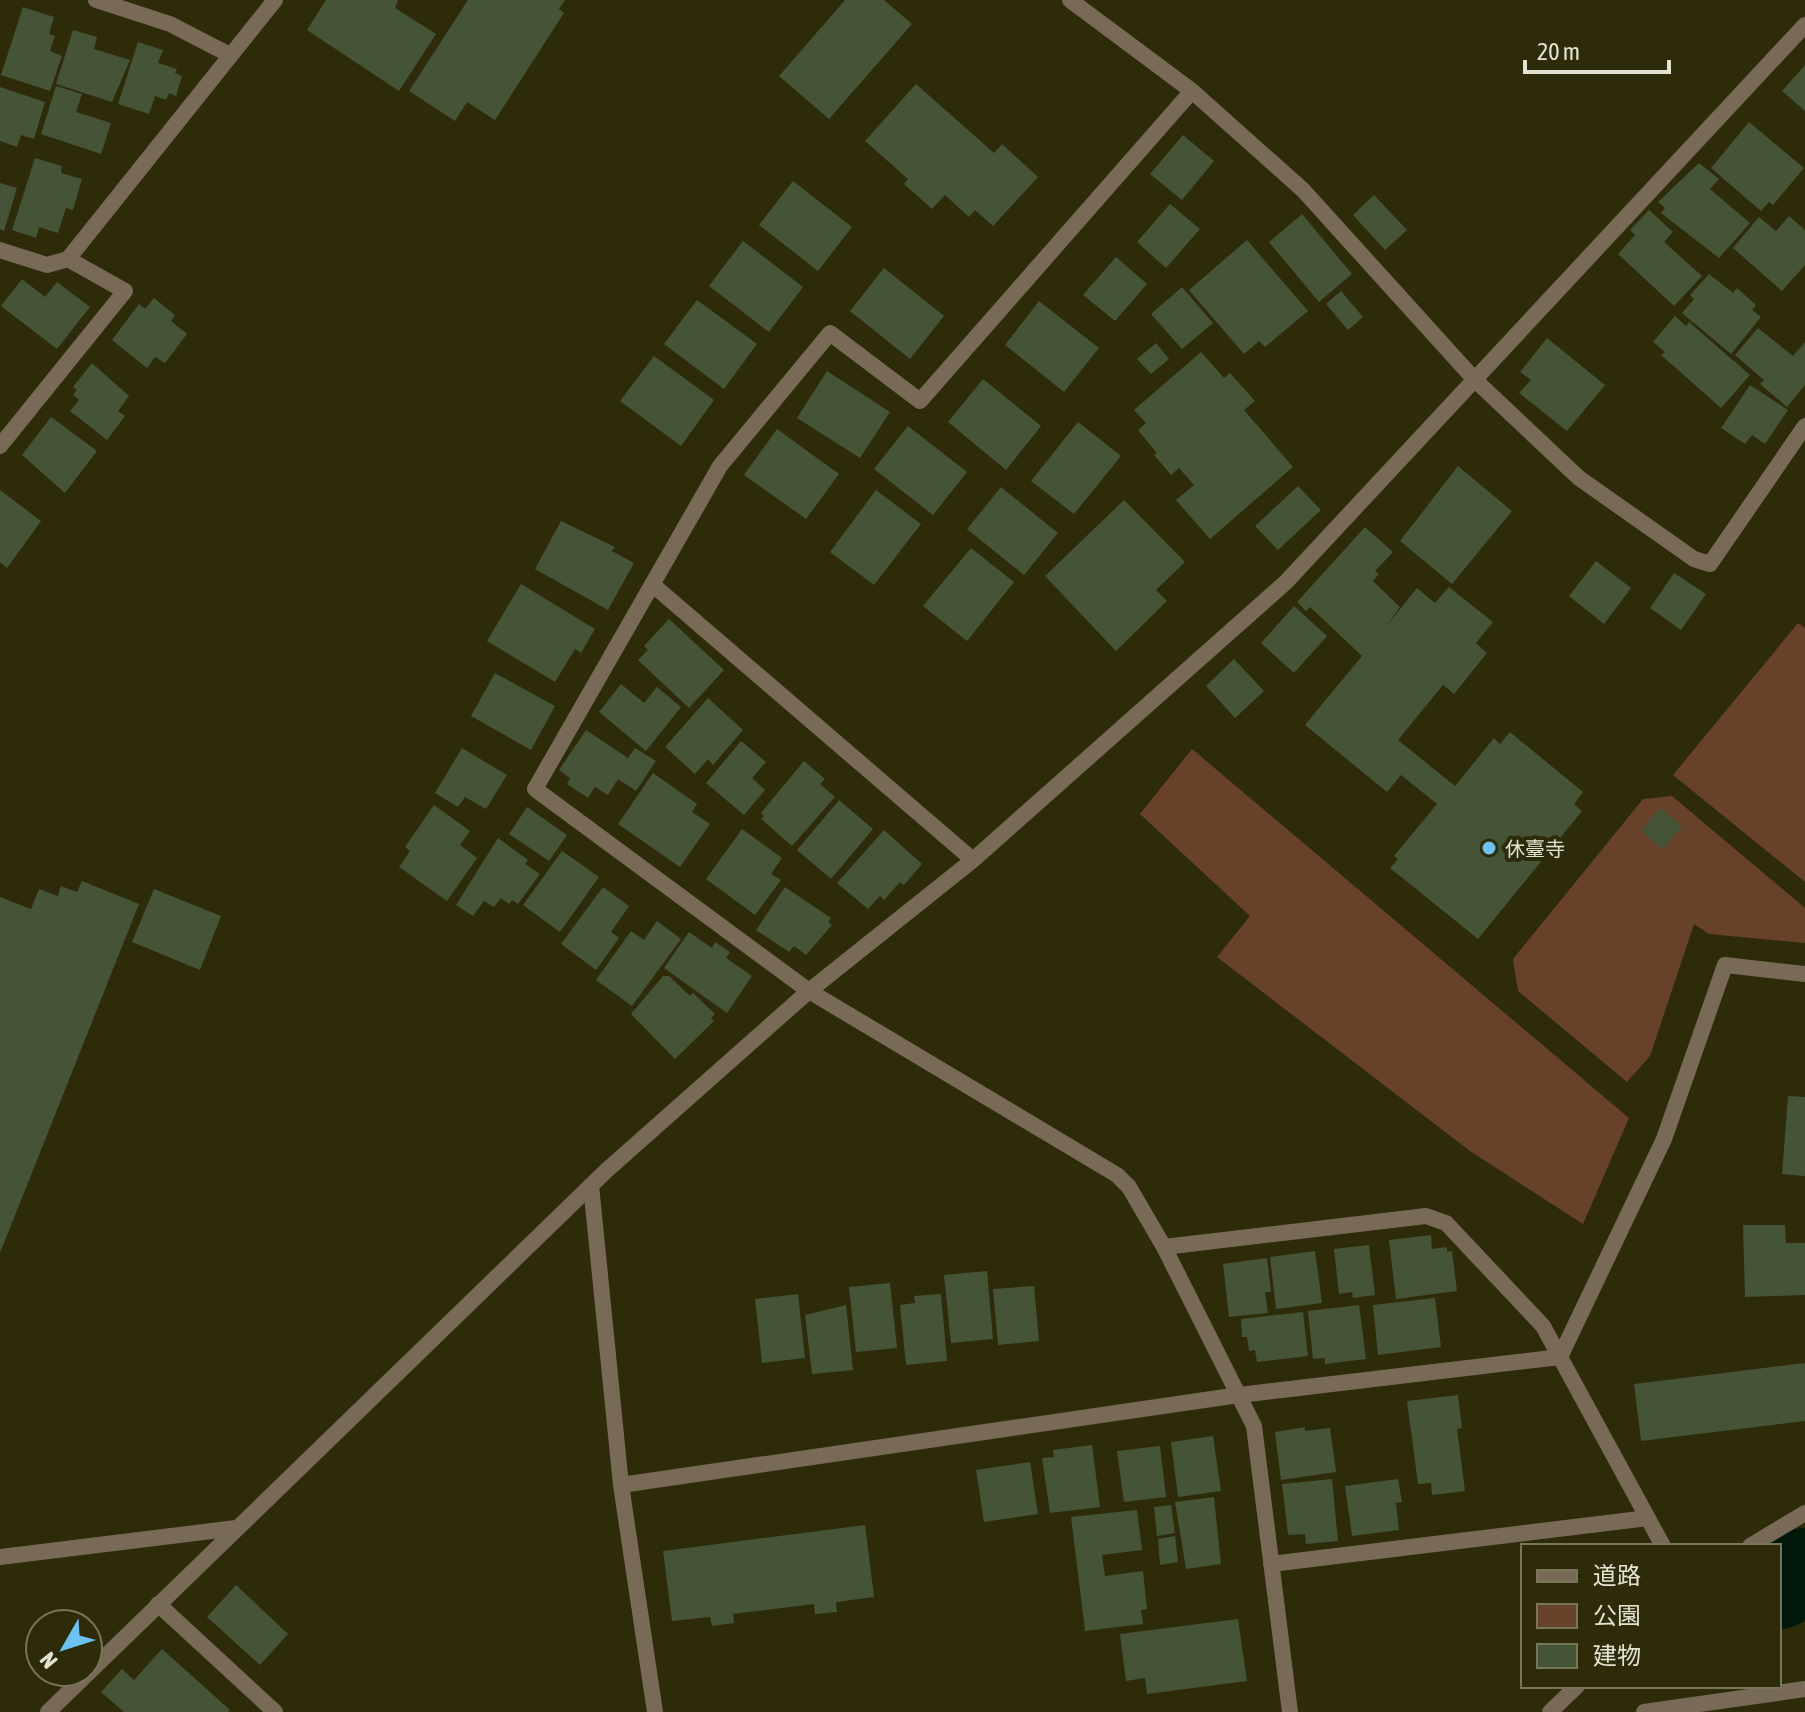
<svg xmlns="http://www.w3.org/2000/svg" width="1805" height="1712" font-family="'Asap Condensed','Noto Sans JP',sans-serif">
<style>
.green{fill:#68412b}
.lines{fill:none;stroke-linecap:round;stroke-linejoin:round}
.river{stroke:#00180a;stroke-width:86}
.building{fill:#455337}
.service{stroke:#786a57;stroke-width:16}
.minor{stroke:#786a57;stroke-width:16}
.tertiary{stroke:#786a57;stroke-width:16}
.poi-dot{fill:#6dc2f3;stroke:#2e2b0b;stroke-width:3}
.labels{text-anchor:middle;dominant-baseline:central;stroke-width:8;stroke-linejoin:round;paint-order:stroke}
.poi-label{font-size:20px;fill:#e4e3d1;stroke:#2e2b0b;text-anchor:start}
</style>
<rect width="100%" height="100%" fill="#2e2b0b"/>
<!-- green -->
<path class="green" d="M1798,623L1805,628V882L1673,775Z
M1192,749L1629,1118L1583,1224L1470,1151L1217,957L1250,916L1140,814Z
M1672,796L1805,908V943L1709,934L1694,924L1650,1056L1627,1082L1518,991L1513,959L1643,799Z"/>
<g class="lines">
<!-- river -->
<path class="river" d="M1779,1586L1805,1571"/>
</g>
<!-- building -->
<path class="building" d="M326,0H398L395,8L436,34L399,91L307,30Z
M468,0H565L559,9L564,13L495,120L467,102L455,121L409,91Z
M845,0H884L912,24L829,119L779,76Z
M23,7L54,17L49,34L55,36L50,51L62,56L50,91L1,75Z
M73,30L97,37L94,49L130,60L112,102L56,84Z
M138,42L163,50L158,63L177,69L175,73L182,76L176,96L169,93L166,100L155,96L149,114L118,104Z
M1805,65V111L1782,91Z
M916,84L994,153L1002,144L1038,177L993,226L975,210L969,217L945,195L932,209L904,184L908,179L865,141Z
M56,86L82,94L76,112L111,123L101,154L41,134Z
M0,87L45,102L34,139L21,135L17,147L0,141Z
M1749,122L1804,168L1773,205L1769,202L1761,211L1711,168Z
M1183,135L1214,161L1182,200L1150,174Z
M35,158L62,166L61,173L82,179L73,210L66,208L58,233L39,227L36,238L12,230Z
M1699,163L1719,179L1710,189L1750,223L1719,258L1661,213L1665,208L1658,202Z
M793,181L852,227L818,271L759,225Z
M0,183L17,188L4,231L0,229Z
M1374,195L1407,230L1385,250L1353,215Z
M1170,204L1200,229L1166,268L1137,242Z
M1649,210L1673,232L1664,242L1702,276L1674,306L1618,254L1635,235L1630,230Z
M1302,214L1352,274L1319,302L1269,242Z
M1789,216L1805,230V265L1782,291L1733,248L1759,217L1776,231Z
M1247,240L1308,311L1265,347L1259,341L1244,354L1189,290Z
M743,241L803,287L769,332L709,286Z
M1116,257L1147,284L1115,321L1083,295Z
M884,268L944,316L910,359L850,311Z
M1709,274L1733,293L1737,288L1756,305L1752,310L1761,317L1731,354L1682,313L1694,299L1690,295Z
M22,279L45,297L57,282L90,307L57,349L1,306Z
M1182,287L1213,323L1182,349L1151,314Z
M1341,291L1363,317L1348,330L1326,304Z
M154,298L175,315L171,321L187,334L165,363L155,357L147,368L112,340L139,304L145,309Z
M697,300L757,344L724,389L664,344Z
M1039,301L1099,348L1064,392L1005,345Z
M1675,316L1686,326L1689,322L1750,375L1721,408L1661,355L1665,352L1653,342Z
M1758,328L1793,356L1805,342V385L1787,407L1760,384L1764,380L1735,355Z
M1547,338L1605,385L1567,431L1519,393L1531,380L1520,372Z
M1156,343L1169,359L1151,374L1137,359Z
M1201,352L1224,378L1230,373L1255,401L1244,410L1293,467L1210,539L1176,500L1194,485L1179,468L1171,475L1154,455L1157,453L1138,430L1146,423L1134,410Z
M654,356L714,400L681,446L620,401Z
M92,363L129,396L118,411L125,416L107,440L70,411L79,400L73,395L77,390L73,387Z
M827,371L890,412L860,458L797,418Z
M983,379L1041,426L1006,470L948,422Z
M1750,385L1788,410L1765,444L1752,435L1745,444L1721,428Z
M51,417L97,451L65,493L22,455Z
M1078,422L1121,456L1074,514L1031,481Z
M908,426L967,472L933,515L874,469Z
M777,429L839,474L806,519L744,475Z
M1458,466L1512,511L1452,584L1400,541Z
M1298,486L1321,510L1278,550L1255,526Z
M1001,487L1058,533L1024,575L967,529Z
M0,490L41,521L7,568L0,562Z
M876,490L921,524L874,585L830,552Z
M1124,500L1185,562L1156,590L1167,601L1116,651L1045,576Z
M561,521L615,547L612,551L634,563L608,610L535,569Z
M1365,527L1393,552L1375,571L1379,574L1373,581L1400,607L1385,628L1417,588L1435,603L1449,587L1493,622L1476,643L1487,653L1454,694L1443,685L1398,740L1455,786L1494,738L1500,744L1510,732L1583,792L1574,804L1582,811L1478,939L1390,868L1398,859L1394,856L1437,804L1401,775L1387,792L1305,725L1362,656L1310,607L1306,611L1297,602Z
M971,548L1014,582L967,641L923,606Z
M1596,561L1631,588L1604,624L1569,596Z
M1674,573L1706,594L1681,630L1650,608Z
M521,584L595,629L581,653L575,649L555,682L487,641Z
M1294,606L1327,636L1294,673L1261,643Z
M669,619L724,670L689,708L638,660L648,650L644,646Z
M1234,659L1264,691L1235,718L1206,686Z
M495,673L555,706L531,750L471,716Z
M621,684L644,703L657,687L681,707L646,751L599,712Z
M708,698L743,730L713,765L708,759L695,774L665,747Z
M586,730L628,758L635,748L656,761L636,791L618,779L608,795L595,787L588,798L567,784L570,778L559,770Z
M741,741L766,762L752,778L765,790L744,815L706,783Z
M462,748L507,775L486,809L465,797L458,807L435,793Z
M804,761L825,779L820,784L835,797L792,846L761,819L764,816L761,813Z
M653,773L697,804L692,812L710,824L680,867L618,824Z
M839,800L873,829L831,879L797,850Z
M434,805L470,831L460,845L477,858L447,901L399,867L410,851L405,847Z
M527,807L567,835L549,861L509,834Z
M1660,808L1682,826L1663,850L1641,831Z
M742,829L782,858L771,874L781,880L755,915L706,879Z
M884,830L922,864L904,885L900,882L884,900L880,896L868,909L837,883Z
M498,838L528,860L525,864L540,874L518,904L512,900L509,904L501,898L494,907L484,901L473,916L456,905Z
M562,851L599,877L560,932L523,905Z
M82,881L139,904L0,1253V897L31,909L39,889L58,896L61,886L77,892Z
M603,887L629,906L611,932L619,938L596,970L561,944Z
M785,887L831,918L828,922L832,925L806,955L794,946L789,952L756,930Z
M154,889L221,916L200,970L132,942Z
M657,921L681,939L632,1006L596,980L631,931L644,940Z
M689,932L712,948L715,942L730,952L726,958L752,976L727,1013L664,968Z
M663,976H669L690,996L693,993L715,1014L711,1018L714,1021L675,1059L631,1014Z
M1788,1096L1805,1097V1176L1782,1174Z
M1743,1225H1785L1786,1243H1805V1295L1745,1297Z
M1431,1235L1432,1249L1447,1247V1252L1452,1251L1457,1291L1396,1299L1389,1240Z
M1369,1245L1375,1295L1353,1298L1352,1292L1339,1294L1334,1249Z
M1315,1251L1322,1303L1276,1309L1270,1257Z
M1267,1258L1271,1292H1265L1268,1313L1229,1317L1223,1264Z
M987,1271L993,1339L951,1343L944,1275Z
M890,1283L897,1348L856,1352L849,1287Z
M1034,1286L1039,1341L998,1345L993,1289Z
M798,1294L805,1358L762,1363L755,1299Z
M941,1294L947,1361L906,1365L900,1305L915,1303L914,1296Z
M1435,1298L1441,1347L1378,1355L1373,1305Z
M846,1305L853,1370L812,1374L805,1315Z
M1359,1305L1366,1359L1325,1364V1358L1313,1359L1308,1311Z
M1303,1312L1308,1356L1257,1362L1255,1350L1249,1351L1247,1337H1242L1241,1319Z
M1805,1363V1421L1641,1441L1634,1384Z
M1458,1395L1462,1428L1457,1429L1465,1491L1432,1495L1431,1483L1418,1484L1407,1401Z
M1305,1427V1431L1330,1428L1336,1472L1281,1480L1275,1432Z
M1213,1436L1221,1491L1178,1497L1171,1442Z
M1092,1445L1100,1507L1050,1513L1042,1458L1054,1457L1053,1450Z
M1160,1446L1166,1497L1124,1502L1117,1451Z
M1030,1462L1038,1514L984,1522L976,1470Z
M1332,1479L1338,1541L1306,1544L1305,1534L1288,1535L1282,1484Z
M1398,1479L1402,1502L1396,1503L1399,1530L1352,1536L1345,1486Z
M1214,1497L1221,1564L1186,1569L1175,1502Z
M1171,1505L1175,1533L1157,1536L1154,1507Z
M1137,1510L1142,1550L1102,1555L1105,1576L1143,1571L1147,1609L1141,1610L1143,1624L1085,1631L1071,1517Z
M865,1525L874,1597L836,1602L837,1612L815,1614L814,1604L733,1614L734,1623L712,1626L710,1617L672,1621L663,1551Z
M1175,1536L1178,1562L1160,1565L1158,1539Z
M236,1585L288,1634L260,1665L207,1617Z
M1238,1619L1247,1681L1147,1694L1145,1678L1126,1681L1120,1634Z
M162,1649L230,1710L228,1712H124L101,1692L122,1669L134,1680Z"/>
<g class="lines">
<!-- service -->
<path class="service" d="M158,1604L275,1712"/>
<!-- minor -->
<path class="minor" d="M96,0L170,24L230,55
M1070,0L1192,91L1303,190L1475,380L1579,478L1694,559L1710,564L1805,426
M1192,91L920,401L830,333L720,466L535,789L809,991L1117,1175L1129,1187L1164,1247L1254,1426L1290,1712
M0,250L47,265L68,259L275,0
M0,446L125,291L68,259
M653,585L973,860
M591,1185L621,1485
M1164,1247L1426,1216L1446,1223L1543,1326L1663,1546
M1750,1546L1805,1513
M0,1557L236,1528
M1271,1564L1648,1518
M48,1712L607,1170L809,991L973,860L1286,582L1805,25
M655,1712L621,1485L1239,1395L1560,1357L1664,1139L1725,965L1805,974
M1550,1712L1577,1686"/>
<!-- tertiary -->
<path class="tertiary" d="M1644,1712L1805,1689"/>
</g>
<!-- markers -->
<circle class="poi-dot" cx="1489" cy="848" r="8"/>
<g class="labels">
<!-- poi labels -->
<g class="poi-label">
<text x="1505" y="848">休臺寺</text>
</g>
</g>
<!-- legend -->
<rect x="1521" y="1544" width="260" height="144" fill="#2e2b0b" stroke="#77755a" stroke-width="2"/>
<rect x="1537" y="1570" width="40" height="12" fill="#786a57" stroke="#77755a" stroke-width="2"/>
<text x="1593" y="1584" font-size="24" fill="#e4e3d1">道路</text>
<rect x="1537" y="1604" width="40" height="24" fill="#68412b" stroke="#77755a" stroke-width="2"/>
<text x="1593" y="1624" font-size="24" fill="#e4e3d1">公園</text>
<rect x="1537" y="1644" width="40" height="24" fill="#455337" stroke="#77755a" stroke-width="2"/>
<text x="1593" y="1664" font-size="24" fill="#e4e3d1">建物</text>
<!-- north arrow -->
<g transform="translate(64 1648) rotate(231)"><circle r="38" fill="#2e2b0b" stroke="#77755a" stroke-width="2"/>
<path d="M0-6L14 30L0 20L-14 30Z" fill="#6dc2f3"/>
<text y="-12" font-size="22" font-weight="bold" text-anchor="middle" fill="#e4e3d1">N</text>
</g>
<!-- scale -->
<path d="M1525 60v12h144v-12" fill="none" stroke="#e4e3d1" stroke-width="4"/>
<text x="1537" y="60" font-size="24" fill="#e4e3d1" stroke="#2e2b0b" stroke-width="6" paint-order="stroke">20 m</text>
</svg>
